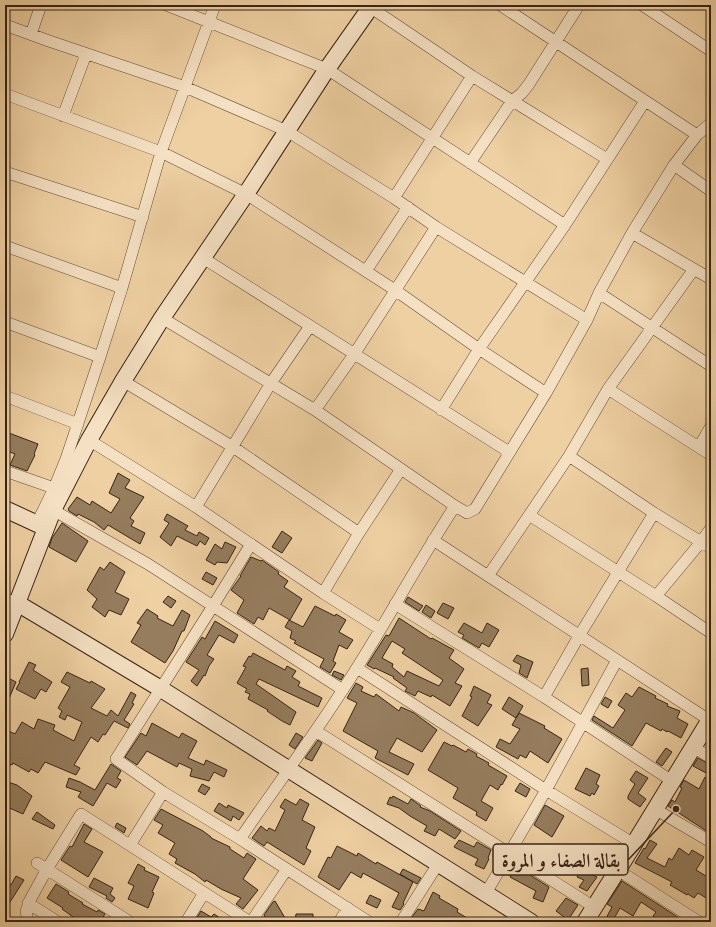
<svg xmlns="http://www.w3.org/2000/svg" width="716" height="927" font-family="'EB Garamond',Amiri,serif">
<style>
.building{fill:#967d5e;stroke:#362415;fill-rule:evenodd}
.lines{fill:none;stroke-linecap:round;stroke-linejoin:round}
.street-casing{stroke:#644f38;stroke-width:12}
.secondary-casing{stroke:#362415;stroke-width:18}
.street{stroke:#f5e0c3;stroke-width:11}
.secondary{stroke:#f5e0c3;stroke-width:16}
.leader{fill:none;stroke:#362415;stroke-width:1.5}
.callout-dot{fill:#362415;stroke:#f5e0c3;stroke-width:1.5}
.callout{fill:#f5e0c3;stroke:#362415;stroke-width:1.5}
.callout-label{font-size:19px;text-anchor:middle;font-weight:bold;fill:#362415}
</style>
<rect width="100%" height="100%" fill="#efd0a2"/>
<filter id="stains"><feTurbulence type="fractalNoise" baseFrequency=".005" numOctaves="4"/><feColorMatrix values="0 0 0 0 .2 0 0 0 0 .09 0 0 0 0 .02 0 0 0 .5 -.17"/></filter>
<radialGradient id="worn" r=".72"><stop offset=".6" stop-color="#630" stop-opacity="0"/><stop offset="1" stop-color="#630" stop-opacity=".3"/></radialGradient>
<!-- building -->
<path class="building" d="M9,433L38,444L34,454L35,455L27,471L10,465L15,454L5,450V442Z
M118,473L130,480L125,488L144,497L130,518L134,521L131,526L145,533L140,544L108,525L104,530L94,522L78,514L77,516L69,511L68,509L77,497L90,505L92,501L111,513L120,499L109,493Z
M167,514L188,526L185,530L197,536L199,532L209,538L205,545L200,541L197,546L177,536L171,546L160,537L169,523L164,520Z
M62,523L88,541L76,562L49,547L52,538Z
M282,531L292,538L282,553L272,547Z
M225,542L236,547L227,563L217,562L215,565L206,560L215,544L222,549Z
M251,557L261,561L262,560L279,572L278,574L288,581L284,587L302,599L290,620L269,608L263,620L258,617L254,624L237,613L244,600L231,590L241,576H240Z
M110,562L125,572L115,592L129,599L121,615L109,610L105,617L92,607L97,599L87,590L100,567L104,570Z
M206,572L217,578L213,585L202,579Z
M168,596L176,601L171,608L163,602Z
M408,597L423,606L419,611L405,602Z
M443,603L454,608L448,619L437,613Z
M426,605L435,611L431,618L422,612Z
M315,606L335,616L336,614L346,620L339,632L353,640L347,649L339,645L333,661L336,663L330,673L320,667L324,659L294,643L296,641L290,638L292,631L285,627L289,620L303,627Z
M147,609L158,616L157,618L173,626L182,610L190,615L184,631H182L173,651L165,663L131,642L141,625L137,623Z
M399,618L431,639L432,638L454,650L449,658L464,669L455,683L462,686L450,706L432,695L431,697L418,691L415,696L405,691L407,688L393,678L394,677L375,668L374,669L367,665L386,635L389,636ZM392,641L405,649L402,653L443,680L439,686L407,671L404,677L392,667L393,664L382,658Z
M215,621L238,635L234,643L219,635L207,655L214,659L209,666L205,676L204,675L197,686L191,681L199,670L186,662L202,637L205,639Z
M464,623L482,633L487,623L499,630L489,647L482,643L479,648L462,638L464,635L458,632Z
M253,653L285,670L287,666L296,671L292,677L300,682L298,686L322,698L318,707L259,679L256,684L296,712L290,725L282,721L267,711L268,710L248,699L250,694L245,692L247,689L237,683L246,667L243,666L249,656L251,657Z
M517,655L533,662L527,678L519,673L521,665L513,661Z
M29,662L36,665L33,670L52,682L46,692L41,689L35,699L16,689L20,682H19Z
M588,668L589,685L582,686L581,669Z
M334,671L344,675L341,680L332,675Z
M67,672L90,683L91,681L105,689L91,708L107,716L111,710L118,716L131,692L136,695L132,703L134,704L124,720L130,724L128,728L114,721L105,735L103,734L98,742L91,737L74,765L80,768L76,775L45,762L38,773L31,769L29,772L13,763L12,765L11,764L5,774V729L15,734L22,722L34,729L38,719L55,725L53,730L74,741L82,722L67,715L65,720L59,717L62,711L58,708L70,687L61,682Z
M8,678L16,682L5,708V683Z
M356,683L363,687L361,691L374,697L376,694L399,711L401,707L414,713L437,730L422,752L397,738L389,752L414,764L408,775L375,758L378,751L343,731L357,703L347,698Z
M474,686L491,695L487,703L492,705L478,726L462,716L472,697L470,696Z
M639,687L656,696L655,698L668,704L667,706L680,711L677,718L688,724L681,738L668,731L667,732L662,729L661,731L646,723L632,746L592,720L594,716L613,728L625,710L618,705L626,693L632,697Z
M509,697L523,706L516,718L502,709Z
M605,697L612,701L608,708L601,704Z
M519,713L545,726L544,728L562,739L548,763L530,751L526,758L520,755L518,759L496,747L500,739L510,744L520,729L512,725Z
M152,723L179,738L182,733L197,741L188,758L204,765L206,760L227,770L224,777L214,772L209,781L190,776L192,769L179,763L177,767L147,751L137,765L125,757L141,733L146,736Z
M296,733L303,737L295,749L289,745Z
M318,740L322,743L312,761L305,758Z
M444,742L452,746L453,745L466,752L468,749L477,754L476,756L489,763L488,765L507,776L502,785L501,784L498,790L490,785L481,801L493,808L486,821L476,815L477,812L453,798L458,788L428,770Z
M666,748L672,752L662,766L656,762Z
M698,758L711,765L708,774L693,766Z
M111,764L121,771L117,778L121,780L116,788L107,783L93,806L78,797L81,792L66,787L69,778L80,782L95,790Z
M586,768L600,775L596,784L599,786L594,795L592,793L590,796L575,789Z
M636,771L648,778L638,793L646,799L640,807L628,799V796L635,784L630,780Z
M705,777L711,781V834L668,806L672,800L675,802L682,788L680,787L684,780L699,789Z
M5,781L17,785L32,796L23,814L5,806Z
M520,783L530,789L526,797L515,791Z
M202,784L210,788L205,795L198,791Z
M393,796L408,804L411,799L421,806L420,807L430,811L461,831L455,839L439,829L435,836L424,831L427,826L410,816L399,808L387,804L390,797L392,798Z
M285,799L296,805L300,799L309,804L302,820L315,827L306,848L311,851L304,865L267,842L264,846L252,838L261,826L267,831L269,828L275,831L285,810L280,807Z
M219,803L227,808L228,805L244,813L239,820L233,816L231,821L214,811Z
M545,805L564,816L552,837L534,825Z
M161,809L203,831L211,837V838L230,847V849L244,858L247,853L256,859L243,879L258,890L243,909L236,904L241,898L221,889L206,880L205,882L195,874L175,863L177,859L169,854L175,843L158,833L163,825L154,820Z
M37,812L55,825L53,829L32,819Z
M117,823L126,828L124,833L115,827Z
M84,824L92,829L84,842L103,852L88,877L61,860L70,846L72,847Z
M459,840L474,847L477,842L491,850L488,858L489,859L484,869L475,865L478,859L454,847Z
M650,840L657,844L647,858L665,867L669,858L672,860L679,848L689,855L692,850L704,857L696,870L711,879V901L698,893L694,898L688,894L687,895L670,885L672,882L635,863L644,848L645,849Z
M337,846L357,856L358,853L376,864L377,862L413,882L403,903L404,904L400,910L392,907L399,893L363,873L361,878L351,872L339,890L318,877L328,857L331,858Z
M593,848L607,854L602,864L593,875L597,877L587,891L579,887L584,880L577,877Z
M511,863L549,887L543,902L533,898L536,891L510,877L512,873L507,870Z
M138,864L145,868L144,870L159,877L152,892L154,893L148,908L128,899L134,886L128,883Z
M403,869L421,878L417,884L400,874Z
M16,876L24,880L5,910V881L11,885Z
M94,878L113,888L110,894L115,898L112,902L106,898L107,896L89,887Z
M622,881L673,914L685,922H655L657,919L653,916L656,912L641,902L633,916L620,908L612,922H604L612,907L607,904Z
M56,884L69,892L68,894L83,903L82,904L97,912L98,910L105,914L100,922H80L62,909L63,908L47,898Z
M433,892L440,896L439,898L458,909L457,912L474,922H435L426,918L424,922H422L412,917L418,909L424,911Z
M370,895L381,900L377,908L366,903Z
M566,898L578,905L568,920L556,911Z
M275,901L285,918L279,922H268L264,915L273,902Z
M201,911L211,917L214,914L226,922H194Z
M296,914H313V922H295Z"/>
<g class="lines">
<defs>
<path id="street" d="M166,5L327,69L565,225
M367,5L472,76L607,159
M500,5L697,135
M642,5L711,51
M5,25L49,41L185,87L287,131L394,198L436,227L587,320
M31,34L41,5
M5,94L161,152L246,194L395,290L479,349L546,393
M63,116L86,54
M470,163L512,101L522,93L529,84L579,5
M674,165L711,191
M5,172L143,217
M394,198L472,76
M632,233L711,279
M5,246L122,288
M203,258L509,452
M366,271L408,207
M599,293L711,366
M162,318L315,410L455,506L467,513L475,509L546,393L587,320L599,293L632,233L674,165L697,135L711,123
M5,322L100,357
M123,381L233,447L359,533
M608,389L711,455
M5,396L78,424
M315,410L355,353L436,227
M441,410L479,349L565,225L645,101
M89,440L196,507L323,593L380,629
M699,447L711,426
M569,456L654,513L711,548
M5,471L54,488
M196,507L271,383L310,326
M53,510L148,564L343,690
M529,515L656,596L711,633
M37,523L54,488L66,459L100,357L122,288L161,152L215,5
M433,540L709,720
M251,544L213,606L116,759L163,792L240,839L369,922
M488,576L569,456L608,389L694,269
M323,593L359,533L401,469
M656,596L701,542L711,528
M5,599L17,603
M395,604L544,697L672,781
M357,668L546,790L634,844
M544,697L579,636L654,513
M316,731L594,907
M693,747L711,758
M655,809L711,842
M240,839C274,789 310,741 342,691C382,631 415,567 455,506
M130,845L163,792
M37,863L130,922
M618,870L699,922
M486,893L546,790L617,660
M28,903L58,922
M28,922L26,911L30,900L47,869L81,814L250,922
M186,922L204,893
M251,922L287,869
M339,922L348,908
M401,922L438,864"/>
<path id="secondary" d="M5,509L46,528
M17,603L161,689L531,922
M5,634L53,510L89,440L123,381L162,318L246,194L327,69L372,5
M585,922L634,844L711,718"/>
</defs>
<!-- street casing -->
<use href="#street" class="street-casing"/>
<!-- secondary casing -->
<use href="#secondary" class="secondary-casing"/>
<!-- street -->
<use href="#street" class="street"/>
<!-- secondary -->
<use href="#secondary" class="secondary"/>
</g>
<!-- callouts -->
<path class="leader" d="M676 809L628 860"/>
<circle class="callout-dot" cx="676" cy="809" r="4"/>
<rect class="callout" x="493" y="844" width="135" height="31" rx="4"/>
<g class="callout-label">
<text x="561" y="867">بقالة الصفاء و المروة</text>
</g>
<!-- margin -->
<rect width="716" height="927" fill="none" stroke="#efd0a2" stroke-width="20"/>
<rect x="6" y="6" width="704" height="915" fill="none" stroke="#362415" stroke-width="2"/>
<rect x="10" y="10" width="696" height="907" fill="none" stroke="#362415"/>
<rect width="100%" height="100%" filter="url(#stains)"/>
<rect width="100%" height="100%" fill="url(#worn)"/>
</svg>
